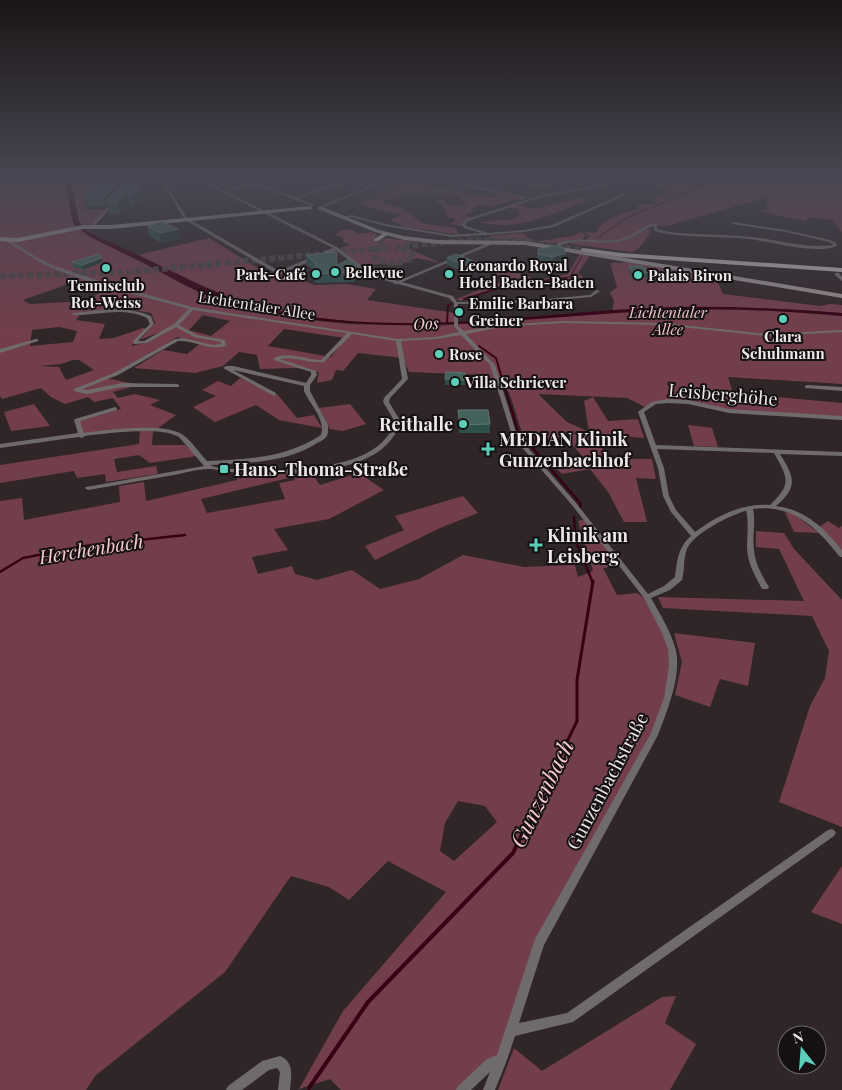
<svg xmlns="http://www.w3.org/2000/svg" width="842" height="1090" font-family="'Playfair Display',serif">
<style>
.green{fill:#733e4b;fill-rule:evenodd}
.water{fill:#370013}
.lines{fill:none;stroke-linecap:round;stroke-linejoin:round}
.stream-far4{stroke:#370013;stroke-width:1}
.stream-far3{stroke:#370013;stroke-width:2}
.stream-far2{stroke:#370013;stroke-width:2.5}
.stream-far1{stroke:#370013;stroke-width:3}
.stream{stroke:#370013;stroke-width:4}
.primary-tunnel{stroke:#4c4345;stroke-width:6;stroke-dasharray:6 3;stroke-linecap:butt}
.minor{fill:#6f6a6b;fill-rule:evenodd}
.secondary{fill:#968e90;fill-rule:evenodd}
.primary{fill:#b5aaac;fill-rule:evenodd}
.wall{fill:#2e504a}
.shaded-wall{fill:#263935}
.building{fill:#43615b;stroke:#5e7671}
.poi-dot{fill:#5dceb9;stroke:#151112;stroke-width:2}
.labels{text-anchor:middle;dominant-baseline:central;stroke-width:4;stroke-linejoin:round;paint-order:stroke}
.far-poi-label{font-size:15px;font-weight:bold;fill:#eee7e8;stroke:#151112;text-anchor:start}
.far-street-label{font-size:15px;fill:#eee7e8;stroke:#151112}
.far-park-label{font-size:15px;font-style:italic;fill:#f2c1ca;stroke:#151112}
.far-water-label{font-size:16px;font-style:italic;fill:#fac9d2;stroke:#151112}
.street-label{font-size:18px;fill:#eee7e8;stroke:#151112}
.poi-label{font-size:18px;font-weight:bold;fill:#eee7e8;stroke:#151112;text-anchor:start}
.water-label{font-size:19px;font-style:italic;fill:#fac9d2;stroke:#151112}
.near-water-label{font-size:22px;font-style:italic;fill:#fac9d2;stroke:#151112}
</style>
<rect width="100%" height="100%" fill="#302628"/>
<!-- green -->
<path class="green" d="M0,178H65L73,223L87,235L216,300L264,312L308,320L349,324L435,326L612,313L614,301L610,293L617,287L610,263L630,262L716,278L723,294L821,306L830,304L842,305V313L778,309V311L842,316V384L728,377L733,393L842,403V418C805,416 768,414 731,411C702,408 673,395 645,407L627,398L538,394L567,422L589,432L584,401L593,397L608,421L638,419L644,438L598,434L595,439L610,459H652L656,479L636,478L647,522H624L608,492L590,469L562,474L552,464L583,457L568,440L524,439L509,392L486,375L409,372L403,358L358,353L343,371L336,370L332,380L317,383L319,372L297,368L260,369L257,355L239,352L223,366L195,373L134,368L163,350L187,354L201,343L177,337L144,359L106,378L139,385L113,392L118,398L135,394L160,400L150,405L176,415L157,429L83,435L78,421L121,409L113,398L94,402L88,397L65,404L51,397L41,388L2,399L0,396V241H9L0,239ZM71,283L101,292L84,301L30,304L23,300ZM128,309L151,313L155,323L140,340L160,332L164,334L144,343L131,346L147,329L143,328L114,338L99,339L105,324L76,320L82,312ZM203,315L230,321L211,336L189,330ZM59,327L77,331L73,342L30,346L32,330ZM284,329L345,338V339L331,357L268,346ZM73,360H79L94,370L66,380L59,367L38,366L61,364Z
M70,178H104L90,193L94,196L83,209L107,210L93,224L81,225L79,222Z
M416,178H460L429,183L423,186L453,189L452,191C467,192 479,198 495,197L499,192L526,197L490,207L480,205L470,209L474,211L465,215L470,217L464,220L461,226L450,224L455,221V218H448L442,205L435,200L443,199L445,204L456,207L467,205L459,196L405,193L380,202L404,209L422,223L455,228L460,235L405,227L390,220L401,215L357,204L379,197L374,194Z
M493,178H590L535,188L522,183L503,185Z
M683,178H698L700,182L689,186L697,189L716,180L702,178H842V232L833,220L809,217L805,221L758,211L770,209L765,205L769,201L764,198L667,226L650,225L645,229L651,230C646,238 642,249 632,252L570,244L573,240C567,240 561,244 555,243C533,243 513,238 492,239L490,236L523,233L533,242L572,236L581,232L586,235L582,240L584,241L590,237L585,232L596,233C605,217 622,213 639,209L637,206C644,203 650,205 657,202L651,200L669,190L654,184Z
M582,197L590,200C554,212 519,233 480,222L512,219L520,215L517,210L507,206L515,204L534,209Z
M351,229L358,234L371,232L378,235L374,238L376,240L388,238L416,242L405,245L404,247L441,263L416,258L398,265L378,264L360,267L340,248L350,245L342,241L344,238L335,235L339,233L338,231Z
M209,238L274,278L282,274L315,285L347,284L376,289L367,300L456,313L455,322C378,325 294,322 221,295C192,285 165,269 138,255Z
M580,253L590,255L578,273L584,278L489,291L460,301L456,299L508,279L491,272L506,269L539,280L568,274Z
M240,378L278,395L297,418L314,415L322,428L279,420L256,405L215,422L193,407L216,396L202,390L218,381L231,386Z
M34,404L50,426L11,431L4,412Z
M350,404L366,424L343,431L330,429L319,408Z
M688,425L712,428L718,447L694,446Z
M140,431H153L152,445H185L197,456L150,463L139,455L114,459L117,472L156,466L158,474L106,482L105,474L77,478L74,471L0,483V465L139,444Z
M323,468L311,473L320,485L362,472L369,480L384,490L329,519L274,529L288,550L252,557L258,574L292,566L295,574L317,580L352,570L380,589L419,579L463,555L524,567L575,565L578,577L593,571L578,521L586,519L622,565L603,568L617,595L637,593L650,602L672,649L668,698L646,749L539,943L501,1060L467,1090H341L330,1079L299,1089L343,1011L446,892L388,861L349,900L329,887L291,876L225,972L95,1076L86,1090H0V501L22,498L24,520L120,502L119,486L144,482L146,501L237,480L239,471ZM293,477L295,480L279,483L285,499L207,513L201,499ZM458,801L485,806L497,822L454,861L440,851L445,823Z
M463,496L478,513L440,528L375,560L365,546L404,530L395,516Z
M785,512L794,514L819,533L794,532Z
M828,521L839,528L842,526V555L819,527Z
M756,531L784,533L794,549L842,600V827L779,802L810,706L825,678L829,651L812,616L663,608L658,597L804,601L779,549L756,547Z
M674,633L755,643L748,686L720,679L710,707L675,695L682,662Z
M842,866V924L811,912Z
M676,996L665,1023L696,1044L670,1090H498L514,1048L542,1071L662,997Z"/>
<!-- water -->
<path class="water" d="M65,178H70L79,222L88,232C105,240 121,247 138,255C184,276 216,296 266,308C391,339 522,314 648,308C713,305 777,308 842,313V316C779,310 715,308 652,311C509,318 367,343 227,302C197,294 170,277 143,262C124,253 105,245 87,235L73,223Z"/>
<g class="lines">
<!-- stream-far4 -->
<path class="stream-far4" d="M598,238L626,218L721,178
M548,280L570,277L582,256"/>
<!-- stream-far3 -->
<path class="stream-far3" d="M464,299L506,286L557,279
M447,323L448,306L451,304
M479,346L496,358L512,412"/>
<!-- stream-far2 -->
<path class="stream-far2" d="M512,411L518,433
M530,445L581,504L580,507
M574,517L576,542L593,583
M0,572L23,558L85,546L185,535"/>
<!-- stream-far1 -->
<path class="stream-far1" d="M537,804L577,721V680L593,581"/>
<!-- stream -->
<path class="stream" d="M309,1088L368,1002L513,853L537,803"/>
<!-- primary-tunnel -->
<path class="primary-tunnel" d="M382,239L374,254L376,260L396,264L413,258L411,252L396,249
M0,276L129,272L471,240L522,241L583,250"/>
<!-- minor -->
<path class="minor" d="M136,178H139L129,190H127Z
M159,178H162L187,218L279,271L333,248L194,178H197L222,190L250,183L237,178H241L294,197L355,178H358V179L297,198L313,204V206H312L253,184L225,191L337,247L364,268L374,274L398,281L493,241H495V243L402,282L453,296L457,302L536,300L590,295L596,290L600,291L591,297L536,302L458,304V326L464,331L501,325L563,321L662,323L766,334L842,330V332L766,336L662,325L563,323L501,327L466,334L495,365L517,435L576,503L648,594L664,586L675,577C677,561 678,547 691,536L671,512L663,496L658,468L638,412L639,411L652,402L668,399L688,400L729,409L842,416V420L729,413L688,404L668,403L656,404L644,412L656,445L842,452V456L780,454C794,477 799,486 776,506C806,510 824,528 842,550V557H840C816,527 793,504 753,509C756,523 752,536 754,550C755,563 762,576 769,587L768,589H762C755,576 747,562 747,547C747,534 749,523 746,510L745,511C729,516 694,533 687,549C683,559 685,570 682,580L670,590L651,598C660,614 670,630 675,647C683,673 667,711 658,735L544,945L519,1023L567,1013L828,830L831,829L834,830L836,833L834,836L573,1022L515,1036L507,1060L495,1090H483L490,1072L471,1090H456L458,1086L487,1059L497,1055L535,939L650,735L664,698L669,666L668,649L662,633L644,598L572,505L512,436L490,365L461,335L436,339L401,341L408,379L390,398L389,402L401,422C395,439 382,452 365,459C331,475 268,474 230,472C223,471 215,469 208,469C198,469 184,473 174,475C145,480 117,485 88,490L86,489L85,488L86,487L204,466L179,437C160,426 113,433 91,435L85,436L82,438L79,437L64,439L0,448V444L78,433L74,420L75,419L115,407L117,408V410L80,421L84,433C106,430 165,422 183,435C193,442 199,453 207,461C248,459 286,458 321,435C326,419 310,405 304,391V386L233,370L276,393V395L274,396L223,368L226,366H233L306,383L311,375V372L274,360V358C289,351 305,360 321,360L347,333L193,310L179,325L197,335L225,340L226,345V346C208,351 195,340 178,341L118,375L82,389L87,390L122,383L177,384L179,385V387H122L87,394L74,391V389L114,373L175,339L183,338L213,345L221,344V342L194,337L176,327L147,343L136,344H134L133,341L150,324L147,318C121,306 99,316 72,315V314L74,313C100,310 126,305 151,316L154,324L138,341H144L174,324L189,309C143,296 96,286 52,268C36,261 21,250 6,241V239H8L38,258L55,266L105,283L192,307L398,339L436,337L459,332L454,326V303L449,298L398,284H394V283L370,276L361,270L336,250L281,274H277L185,220ZM352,334L396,341L402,379L384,398L383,402L395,422C378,471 298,469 256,469C244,469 220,470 210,465C245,463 287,463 317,443C320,442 325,439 326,437C329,434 328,429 328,425L310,391V385L317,375L316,371L280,359C295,356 309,364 324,362ZM657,449L774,453C788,478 792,484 770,505C741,503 717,516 695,532L676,510L669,496L664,468Z
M393,178H397L323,207L320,206Z
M458,178H461V182L466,184L528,197L521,200L519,199L522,197L464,186L458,183Z
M639,178H645L542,197L468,221L465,224L466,226L488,233L524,230L552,225L623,194L626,195L554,227L524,232L488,235L452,237L385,226L352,217L342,218L340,217L352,215L385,224L452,235L481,233L464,228L461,224L466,219L541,195Z
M112,203L115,204L92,228H90V226Z
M733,222L786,230L830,240L836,243L837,246C815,255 773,242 749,239C718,236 687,238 657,232L654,230V226H653C640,232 630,240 616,242C597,245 579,238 561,245L558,249L555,248L558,243C579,235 599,244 621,239C634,236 644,223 657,224V229L670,232C697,235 724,234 752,237C779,240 805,249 833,245L829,242L786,232L732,224L731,223Z
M835,273H839L842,277V281L835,275Z
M36,339H38V341L0,353V349Z
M807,385L842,387V391L805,388V386Z
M280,1056C295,1062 291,1077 290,1090H278L280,1072L277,1068L269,1070L242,1090H226L228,1086L262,1061Z"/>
<!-- secondary -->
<path class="secondary" d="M310,206L312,207V209L111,229H83L18,242L0,241V237L18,238L83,225H111Z
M318,207H322L379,230L404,236L438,240L525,241L842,294V298L525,245L438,244L404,240L375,232L318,209Z"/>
<!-- primary -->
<path class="primary" d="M384,233L389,234L378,241H374V239Z
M583,248L621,253L842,268V272L621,257L581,251V249Z"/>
</g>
<!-- wall -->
<path class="wall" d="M107,178H129L123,184L144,196L133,209L129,204L120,214H109L107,206L106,207H86L84,197Z
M147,226L180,238L161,243L149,235Z
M538,249L565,263L552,267L537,263Z
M306,255L337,265L356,273L355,282L315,283V271L307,265Z
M447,258L479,270L469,274L447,265Z
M72,262H102L83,270L73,267Z
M629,266L648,273L647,278H632L629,271Z
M446,372L465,373V385H445Z
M458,410L490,424V433H459Z"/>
<!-- shaded-wall -->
<path class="shaded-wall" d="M119,178H129L117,193L106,201L107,206L106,207L104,197Z
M142,183L144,196L133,209L131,196Z
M127,191L129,204L120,214L117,201Z
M178,229L180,238L161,243L160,233Z
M566,253L565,263L552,267L553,257Z
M101,258L102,262L83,270L82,265Z
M356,263V273L355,282V272Z
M479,263V270L469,274L470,267Z"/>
<!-- building -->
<path class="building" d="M107,178H119L113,185H116L104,197H84L99,180H104Z
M125,183H142L131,196L127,191L117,201H106Z
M162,222L178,229L160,233L147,226Z
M550,245L563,247L566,253L553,257L538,254V249L550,247Z
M336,252L337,265L348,260L356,263L355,272L314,274L316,264L306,255Z
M100,254L101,258L82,265L72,262Z
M456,254L479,263L470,267L447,258Z
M629,266H643L648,273H633Z
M446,372L465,373V380L445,379Z
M458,410H488L490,424L460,425Z"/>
<!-- sky -->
<linearGradient id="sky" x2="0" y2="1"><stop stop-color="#1a1516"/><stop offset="0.54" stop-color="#484753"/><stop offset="1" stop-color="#484753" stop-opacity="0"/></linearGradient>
<rect width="842" height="330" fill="url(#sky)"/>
<!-- markers -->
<g class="poi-dot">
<circle cx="106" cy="268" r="5"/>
<circle cx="335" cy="272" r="5"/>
<circle cx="316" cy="274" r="5"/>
<circle cx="449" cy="274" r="5"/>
<circle cx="638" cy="275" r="5"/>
<circle cx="459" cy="312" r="5"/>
<circle cx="783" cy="319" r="5"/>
<circle cx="439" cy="354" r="5"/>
<circle cx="455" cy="382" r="5"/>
<circle cx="463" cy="424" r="5"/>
<path d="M485.5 441.5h5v5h5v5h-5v5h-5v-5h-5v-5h5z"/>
<rect x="219" y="464" width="10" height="10" rx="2.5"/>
<path d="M533.5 537.5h5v5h5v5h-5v5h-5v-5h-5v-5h5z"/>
</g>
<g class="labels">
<!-- far-poi labels -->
<g class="far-poi-label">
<text x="459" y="265">Leonardo Royal<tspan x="459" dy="17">Hotel Baden-Baden</tspan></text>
<text x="345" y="272">Bellevue</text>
<text x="306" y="274" text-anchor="end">Park-Café</text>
<text x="648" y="275">Palais Biron</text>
<text x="106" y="285" text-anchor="middle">Tennisclub<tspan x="106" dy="17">Rot-Weiss</tspan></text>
<text x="469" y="303">Emilie Barbara<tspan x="469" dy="17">Greiner</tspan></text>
<text x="783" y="336" text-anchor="middle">Clara<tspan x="783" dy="17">Schuhmann</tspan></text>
<text x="449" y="354">Rose</text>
<text x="465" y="382">Villa Schriever</text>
</g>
<!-- far-street labels -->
<g class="far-street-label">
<text transform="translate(257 305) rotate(9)">Lichtentaler Allee</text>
</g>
<!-- far-park labels -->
<g class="far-park-label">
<text x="668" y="312">Lichtentaler<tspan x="668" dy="17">Allee</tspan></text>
</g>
<!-- far-water labels -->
<g class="far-water-label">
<text transform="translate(426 323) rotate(-3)">Oos</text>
</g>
<!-- street labels -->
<g class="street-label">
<text transform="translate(723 394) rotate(5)">Leisberghöhe</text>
<text transform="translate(607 781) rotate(-62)">Gunzenbachstraße</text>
</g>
<!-- poi labels -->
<g class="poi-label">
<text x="453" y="424" text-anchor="end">Reithalle</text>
<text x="499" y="439">MEDIAN Klinik<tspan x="499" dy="21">Gunzenbachhof</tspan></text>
<text x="234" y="469">Hans-Thoma-Straße</text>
<text x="547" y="535">Klinik am<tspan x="547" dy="21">Leisberg</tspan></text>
</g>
<!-- water labels -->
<g class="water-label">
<text transform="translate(91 548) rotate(-9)">Herchenbach</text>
</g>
<!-- near-water labels -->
<g class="near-water-label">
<text transform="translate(541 793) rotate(-64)">Gunzenbach</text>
</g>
</g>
<!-- north arrow -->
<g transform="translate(802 1050) rotate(343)"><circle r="24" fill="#151112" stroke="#6c6768"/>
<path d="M0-4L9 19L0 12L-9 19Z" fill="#5dceb9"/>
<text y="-8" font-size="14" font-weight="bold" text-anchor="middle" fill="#eee7e8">N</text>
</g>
</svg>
